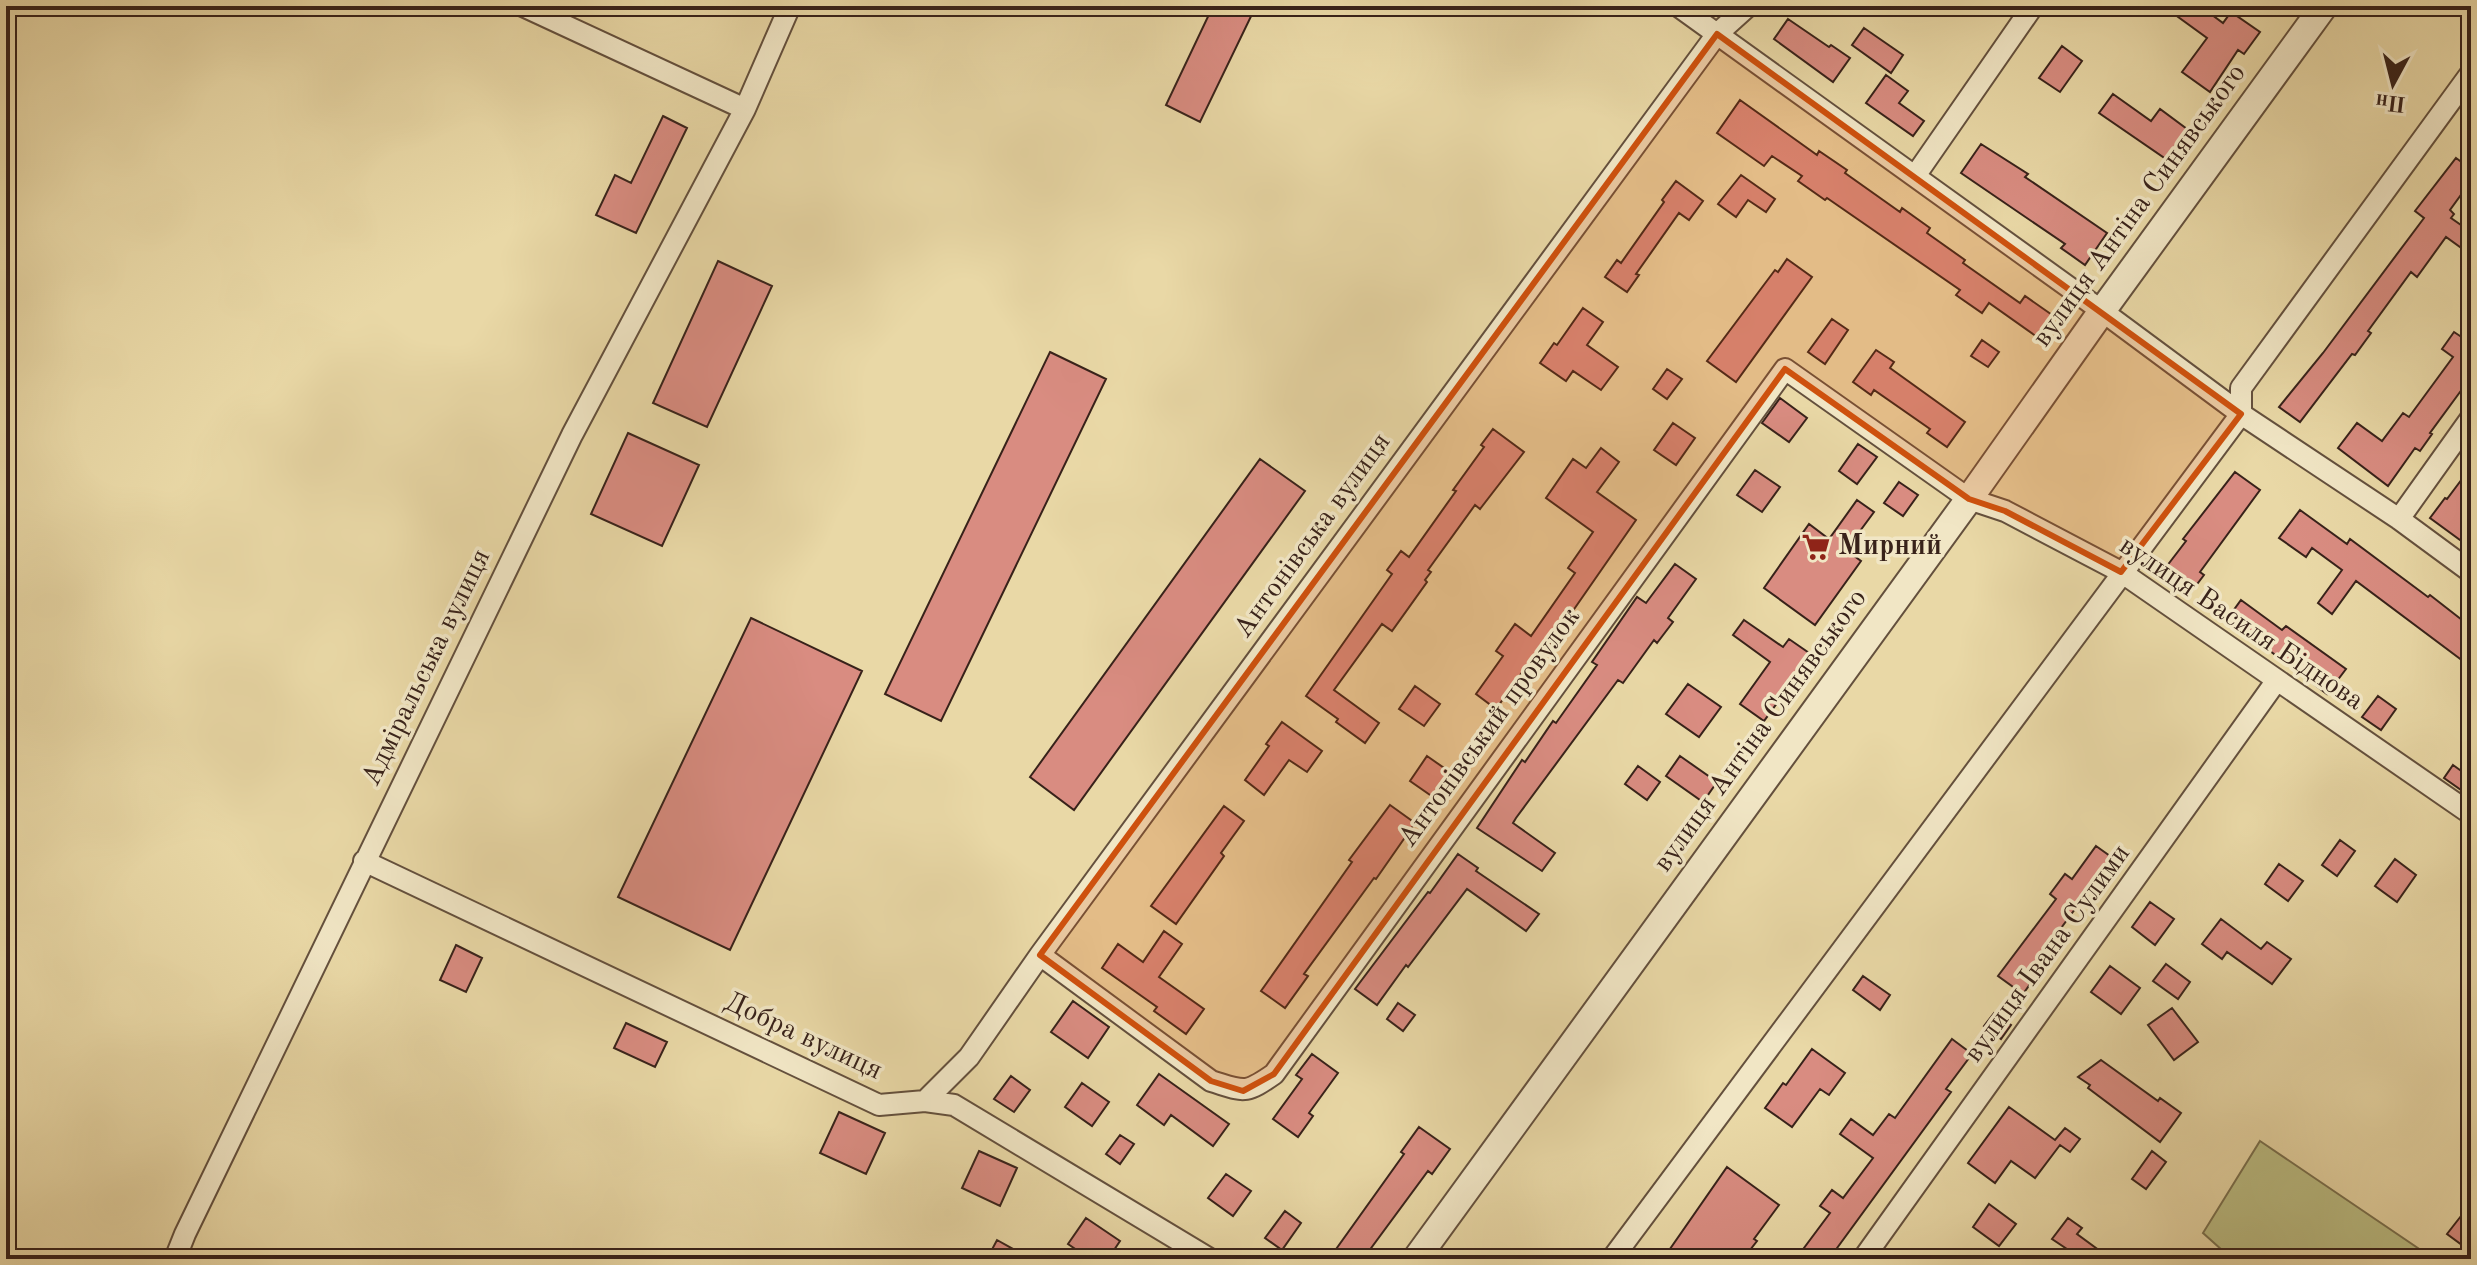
<svg xmlns="http://www.w3.org/2000/svg" width="2477" height="1265" font-family="'Old Standard TT',serif">
<style>
.green{fill:#bbbd83;stroke:#7a704e;stroke-width:2}
.building{fill:#d98c81;stroke:#38221a;stroke-width:2}
.lines{fill:none;stroke-linecap:round;stroke-linejoin:round}
.minor-casing{stroke:#64503d;stroke-width:24}
.tertiary-casing{stroke:#64503d;stroke-width:30}
.minor{stroke:#f1e6c5;stroke-width:20}
.tertiary{stroke:#f1e6c5;stroke-width:26}
.marked{fill:#ce510e;fill-opacity:0.2;stroke:#ce510e;stroke-width:6;stroke-linejoin:round}
.labels{text-anchor:middle;dominant-baseline:central;stroke-width:7;stroke-linejoin:round;paint-order:stroke}
.street-label{font-size:28px;fill:#38221a;stroke:#f1e6c5}
.poi-label{font-size:28px;font-weight:bold;fill:#38221a;stroke:#f1e6c5;text-anchor:start}
</style>
<rect width="100%" height="100%" fill="#e9d8a6"/>
<filter id="stains"><feTurbulence type="fractalNoise" baseFrequency=".0025" numOctaves="4"/><feColorMatrix values="0 0 0 0 .2 0 0 0 0 .09 0 0 0 0 .02 0 0 0 .5 -.17"/></filter>
<radialGradient id="worn" r=".72"><stop offset=".6" stop-color="#630" stop-opacity="0"/><stop offset="1" stop-color="#630" stop-opacity=".3"/></radialGradient>
<!-- green -->
<path class="green" d="M2260,1141L2434,1259H2232L2203,1233Z"/>
<!-- building -->
<path class="building" d="M1213,6H1256L1200,122L1166,105Z
M2163,6H2200L2223,23L2231,12L2260,32L2244,54L2238,50L2210,92L2182,72L2207,38Z
M1788,19L1829,47L1831,45L1850,58L1833,82L1774,39Z
M1864,28L1903,55L1891,73L1852,45Z
M2062,46L2082,61L2060,92L2039,78Z
M1886,75L1908,91L1899,103L1924,121L1913,136L1866,103Z
M2113,94L2151,121L2160,109L2187,129L2166,159L2099,113Z
M1740,100L1817,155L1819,151L1847,170L1845,173L1900,212L1902,208L1930,228L1927,233L1965,260L1963,263L2020,303L2025,296L2055,317L2040,339L1989,303L1982,313L1956,295L1960,290L1827,198L1825,200L1798,181L1802,176L1772,156L1764,166L1717,133Z
M663,116L687,128L636,233L596,215L615,175L631,183Z
M1981,144L2028,174L2025,177L2107,233L2085,265L2061,248L2065,244L1961,173Z
M2456,158L2471,169V181L2450,210L2454,214L2451,218L2471,232V255L2446,237L2417,277L2411,272L2368,331L2371,333L2355,355L2352,354L2300,422L2279,407L2323,353L2424,218L2415,211Z
M1741,175L1775,199L1766,212L1748,200L1736,217L1718,204Z
M1676,181L1703,201L1689,220L1679,213L1636,274L1639,275L1627,292L1605,277L1617,260L1621,263L1664,202L1662,200Z
M1787,259L1812,277L1736,382L1707,361L1775,270L1778,272Z
M718,261L772,286L707,427L653,403Z
M1583,308L1603,322L1587,345L1618,367L1601,390L1573,371L1566,381L1540,363L1554,343L1557,345Z
M1832,319L1848,330L1825,364L1808,352Z
M2454,332L2466,340L2471,333V377L2430,433L2432,434L2420,451L2415,448L2388,486L2338,448L2357,423L2382,441L2403,413L2409,417L2453,357L2442,349Z
M1982,340L1999,352L1988,367L1971,356Z
M1876,350L1894,362L1890,368L1965,422L1947,447L1927,433L1930,429L1874,390L1871,395L1853,382Z
M1050,352L1106,379L941,721L885,694Z
M1667,369L1682,379L1667,399L1653,389Z
M1780,398L1807,418L1789,442L1762,423Z
M1673,423L1695,438L1676,465L1654,450Z
M1493,429L1524,452L1480,509L1475,505L1428,570L1431,572L1425,580L1427,582L1392,631L1382,624L1334,690L1379,723L1365,743L1336,722L1338,719L1306,696L1392,574L1387,570L1401,551L1409,557L1456,491L1453,490L1484,447L1481,445Z
M628,433L699,465L662,546L591,514Z
M1858,444L1877,457L1857,484L1839,471Z
M1601,448L1619,462L1597,492L1636,520L1529,674L1523,671L1496,709L1476,694L1503,656L1496,651L1515,624L1531,636L1575,573L1568,568L1593,532L1546,498L1573,459L1586,468Z
M1260,459L1305,491L1074,810L1030,777Z
M2471,467V548L2430,518L2445,498L2447,499Z
M1755,470L1780,487L1762,512L1737,495Z
M2235,472L2260,490L2200,572L2204,575L2188,596L2160,575L2186,541L2183,539Z
M1899,482L1918,495L1903,516L1884,503Z
M1857,500L1874,512L1846,550L1861,561L1815,625L1764,588L1809,524L1829,539Z
M2300,510L2347,544L2350,539L2428,597L2430,595L2471,627V667L2356,581L2332,614L2318,603L2342,570L2312,548L2306,557L2279,538Z
M1675,564L1696,579L1668,618L1673,622L1657,643L1654,640L1623,683L1618,680L1516,818L1513,823L1555,853L1542,871L1477,828L1522,760L1525,762L1553,721L1556,723L1597,665L1592,662L1637,597L1646,603Z
M2241,600L2282,630L2286,626L2346,669L2327,694L2254,639L2252,641L2225,622Z
M751,618L862,671L730,950L618,897Z
M1744,620L1783,647L1789,639L1812,655L1764,721L1740,704L1770,662L1733,635Z
M1688,684L1721,707L1699,737L1666,714Z
M1415,686L1440,704L1424,726L1399,709Z
M2378,696L2396,709L2381,730L2362,717Z
M1282,722L1322,751L1307,772L1289,760L1264,795L1245,780L1269,746L1266,744Z
M1427,756L1457,777L1440,800L1434,795L1433,797L1410,781Z
M1680,756L1717,782L1703,802L1666,776Z
M2453,765L2471,778V797L2444,778Z
M1638,766L1660,782L1647,800L1625,784Z
M1390,805L1415,823L1376,879L1374,878L1304,974L1308,976L1285,1008L1261,991L1352,862L1349,860Z
M1224,806L1244,821L1221,853L1224,856L1176,924L1151,906Z
M2340,840L2355,851L2337,876L2322,865Z
M2096,846L2117,861L2105,878L2100,875L2056,935L2062,939L2023,994L1998,976L2056,899L2050,894L2065,874L2072,879Z
M1458,854L1478,868L1476,871L1539,914L1526,931L1467,889L1408,967L1406,965L1377,1005L1355,989L1428,892L1430,893Z
M2395,859L2416,875L2397,902L2375,886Z
M2279,864L2303,881L2288,901L2265,884Z
M2150,902L2174,919L2155,945L2132,927Z
M2221,919L2261,949L2267,942L2291,959L2272,984L2227,952L2222,959L2202,944Z
M1164,931L1182,944L1159,977L1204,1009L1186,1034L1154,1011L1157,1007L1102,968L1118,944L1143,962Z
M456,945L482,958L466,992L440,980Z
M2166,964L2190,982L2178,999L2153,981Z
M2110,966L2140,988L2121,1014L2091,992Z
M1863,976L1890,995L1880,1010L1853,990Z
M1073,1001L1109,1027L1088,1058L1051,1032Z
M1398,1003L1415,1015L1403,1031L1387,1019Z
M2172,1008L2198,1042L2174,1060L2148,1025Z
M1994,1013L2011,1025L2001,1039L1984,1026Z
M626,1023L667,1042L655,1067L614,1048Z
M1952,1039L1972,1054L1946,1089L1951,1092L1829,1259H1811L1801,1252L1830,1213L1820,1206L1832,1190L1843,1198L1873,1158L1840,1134L1851,1119L1873,1135L1889,1114L1895,1118Z
M1812,1049L1845,1073L1829,1095L1820,1089L1792,1127L1765,1108L1783,1083L1786,1085Z
M1312,1054L1338,1073L1309,1113L1313,1116L1298,1137L1273,1119L1302,1079L1296,1075Z
M2101,1060L2158,1101L2160,1098L2181,1113L2160,1142L2088,1088L2090,1085L2078,1077Z
M1159,1074L1229,1124L1213,1146L1171,1115L1164,1125L1137,1105Z
M1011,1076L1030,1090L1014,1112L994,1099Z
M1082,1083L1109,1102L1092,1126L1065,1107Z
M2009,1107L2055,1140L2065,1128L2080,1139L2070,1152L2060,1145L2035,1178L2011,1161L1995,1183L1968,1163Z
M839,1112L885,1133L866,1174L820,1153Z
M1419,1127L1450,1149L1432,1174L1428,1171L1363,1259H1329L1404,1154L1401,1152Z
M1120,1135L1134,1144L1120,1164L1106,1154Z
M979,1151L1017,1168L1000,1206L962,1188Z
M2152,1151L2166,1162L2146,1189L2132,1179Z
M1727,1167L1779,1205L1754,1239L1757,1241L1743,1259H1663Z
M1226,1174L1251,1191L1233,1216L1208,1198Z
M1989,1204L2016,1224L1999,1246L1973,1227Z
M1285,1211L1301,1223L1282,1250L1265,1238Z
M2461,1216L2471,1223V1233L2462,1245L2447,1234Z
M1086,1218L1120,1241L1108,1259H1090L1068,1244Z
M2068,1218L2082,1228L2077,1234L2111,1259H2082L2052,1239Z
M997,1240L1031,1259H987Z"/>
<g class="lines">
<defs>
<path id="minor" d="M523,6L745,109
M1678,6L2102,311L2241,414L2399,519L2471,572
M1915,176L2033,6
M2399,519L2471,418
M364,861L879,1105L925,1101L954,1105L1210,1259
M1040,955L1211,1081C1244,1091 1244,1095 1274,1074L1785,369L1969,499L2005,511L2121,572L2471,814
M925,1101L969,1057L1040,955L1717,34L1748,6
M175,1259L185,1234L572,435L745,109L790,6
M1612,1259L2241,414V388L2471,73
M1863,1259L2277,680"/>
<path id="tertiary" d="M1416,1259L1969,499L2102,311L2324,6"/>
</defs>
<!-- minor casing -->
<use href="#minor" class="minor-casing"/>
<!-- tertiary casing -->
<use href="#tertiary" class="tertiary-casing"/>
<!-- minor -->
<use href="#minor" class="minor"/>
<!-- tertiary -->
<use href="#tertiary" class="tertiary"/>
</g>
<!-- marked area -->
<path class="marked" d="M1717,34L2241,414L2121,572L2005,511L1969,499L1785,369L1274,1074L1243,1091L1211,1081L1040,955Z"/>
<!-- icons -->
<defs>
<symbol id="supermarket-bare" viewBox="-9 -9 18 18"><path d="M-6-5.5h2.5l.6 2H6L4.5 2H-2.5L-4.4-4H-6ZM-1.5 3.2a1.3 1.3 0 1 0 .1 0ZM3 3.2a1.3 1.3 0 1 0 .1 0Z" fill="#8f2418" stroke="#f1e6c5" stroke-width="2.5" paint-order="stroke"/></symbol>
</defs>
<g fill-rule="evenodd">
<use href="#supermarket-bare" x="1796" y="527" width="40" height="40"/>
</g>
<g class="labels">
<!-- street labels -->
<g class="street-label">
<text transform="translate(2140 206) rotate(-54)">вулиця Антіна Синявського</text>
<text transform="translate(1313 536) rotate(-54)">Антонівська вулиця</text>
<text transform="translate(2241 624) rotate(34)">вулиця Василя Біднова</text>
<text transform="translate(427 668) rotate(-64)">Адміральська вулиця</text>
<text transform="translate(1490 728) rotate(-54)">Антонівський провулок</text>
<text transform="translate(1761 731) rotate(-54)">вулиця Антіна Синявського</text>
<text transform="translate(2048 954) rotate(-54)">вулиця Івана Сулими</text>
<text transform="translate(803 1037) rotate(25)">Добра вулиця</text>
</g>
<!-- poi labels -->
<g class="poi-label">
<text x="1838" y="547">Мирний</text>
</g>
</g>
<!-- margin -->
<rect width="2477" height="1265" fill="none" stroke="#e9d8a6" stroke-width="32"/>
<rect x="8" y="8" width="2461" height="1249" fill="none" stroke="#38221a" stroke-width="4"/>
<rect x="16" y="16" width="2445" height="1233" fill="none" stroke="#38221a" stroke-width="2"/>
<!-- north arrow -->
<g transform="translate(2393 84) rotate(187)" stroke="#f1e6c5" stroke-width="6" paint-order="stroke">
<path d="M0-6L14 30L0 20L-14 30Z" fill="#38221a"/>
<text y="-12" font-size="22" font-weight="bold" text-anchor="middle" fill="#38221a">Пн</text>
</g>
<rect width="100%" height="100%" filter="url(#stains)"/>
<rect width="100%" height="100%" fill="url(#worn)"/>
</svg>
